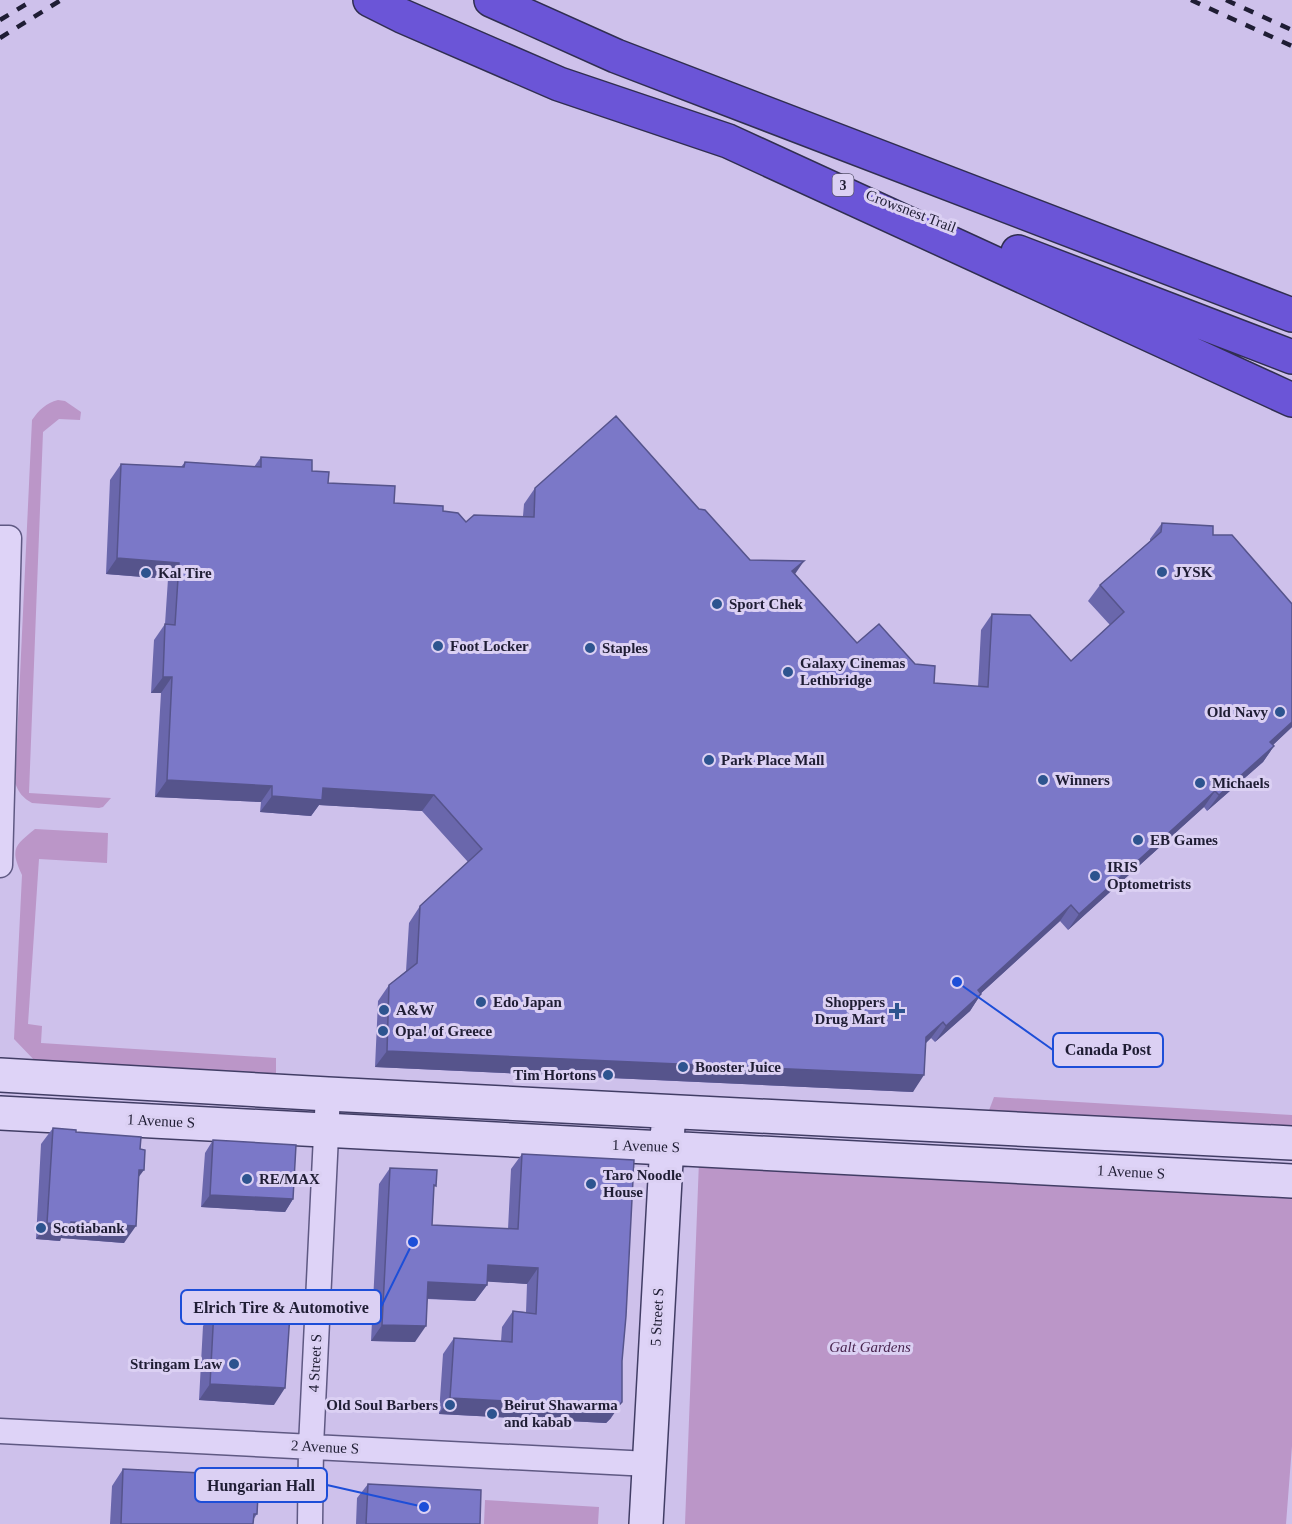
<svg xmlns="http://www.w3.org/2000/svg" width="1292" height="1524" font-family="'Times New Roman',serif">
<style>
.green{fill:#bb96c8}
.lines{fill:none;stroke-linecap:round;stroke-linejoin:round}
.street-casing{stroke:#5f5983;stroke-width:27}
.secondary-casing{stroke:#413d65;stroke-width:36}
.highway-casing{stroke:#302e51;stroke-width:36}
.street{stroke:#ded3f7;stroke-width:24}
.secondary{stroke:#ded3f7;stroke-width:33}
.highway{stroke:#6b55d7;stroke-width:33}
.rail{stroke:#1f1d34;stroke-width:4.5;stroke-dasharray:10 10;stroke-linecap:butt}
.wall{fill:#6a67ac}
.shaded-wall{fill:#56548c}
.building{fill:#7b78c8;stroke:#56548c;stroke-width:1.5}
.poi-dot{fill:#2d548f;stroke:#dbd0f3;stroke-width:2}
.labels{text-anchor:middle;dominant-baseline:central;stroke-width:6;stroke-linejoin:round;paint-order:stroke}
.shield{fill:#dbd0f3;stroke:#57536d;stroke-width:1.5}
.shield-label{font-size:14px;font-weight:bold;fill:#1f1d34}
.street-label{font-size:15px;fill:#1f1d34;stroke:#dbd0f3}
.poi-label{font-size:15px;font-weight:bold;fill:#1f1d34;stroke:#dbd0f3;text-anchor:start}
.park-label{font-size:15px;font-style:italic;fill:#49254f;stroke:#dbd0f3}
.leader{fill:none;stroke:#1d4ed8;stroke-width:2}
.callout-dot{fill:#1d4ed8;stroke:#dbd0f3;stroke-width:2}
.callout{fill:#dbd0f3;stroke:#1d4ed8;stroke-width:2}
.callout-label{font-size:16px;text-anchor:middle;font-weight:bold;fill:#1f1d34}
</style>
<rect width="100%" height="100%" fill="#cec1eb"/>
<!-- green -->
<path class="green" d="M58,400L65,401L81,412L80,420L59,419L43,432L29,793L111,798L103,807L99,808L32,803C23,798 19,793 15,783L32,420C39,410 46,403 58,400Z
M35,829L108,833L107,863L39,859L28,1024L42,1026L41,1043L276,1058V1075L37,1063L14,1039L22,875C10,849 14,846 35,829Z
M994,1097L1292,1115V1133L988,1113Z
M699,1161L1292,1197V1446L1286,1524H685Z
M485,1500L599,1507L598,1524H484Z"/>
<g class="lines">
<defs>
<path id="street" d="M0,538H9L0,865
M0,1431L649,1464
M310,1524L311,1446L328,1094"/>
<path id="secondary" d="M0,1075L328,1094L1292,1143
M0,1113L1292,1181
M646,1524L668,1125"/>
<path id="highway" d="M370,0L402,16L559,84L728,141L1292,400
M491,0L616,56L1292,315
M1018,252L1292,357"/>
</defs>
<!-- street casing -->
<use href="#street" class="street-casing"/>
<!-- secondary casing -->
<use href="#secondary" class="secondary-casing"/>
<!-- highway casing -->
<use href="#highway" class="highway-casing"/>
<!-- street -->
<use href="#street" class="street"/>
<!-- secondary -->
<use href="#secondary" class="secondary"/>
<!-- highway -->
<use href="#highway" class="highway"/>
<!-- rail -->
<path class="rail" d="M1191,0L1292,46
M1226,0L1292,30
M0,20L33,0
M0,38L61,0"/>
</g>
<!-- wall -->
<path class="wall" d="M261,457L312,471L328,483L394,503L443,511L466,522L523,516L524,504L535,488L699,509L750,560L795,574L857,643L915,664L934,683L978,687L981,630L992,614L1071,661L1110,625L1088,601L1100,585L1150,541V539L1162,523L1213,535L1292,727L1273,745L1274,746L1263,762L1207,811L1204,807L1068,930L1060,921L980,994H981L970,1011L935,1042L931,1038L926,1043L913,1092L375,1067L378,1001L389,985L406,971L409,923L420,906L468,862L422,811L319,805L311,816L260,812L261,802L155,797L161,693H151L154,640L165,624L168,579L106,574L110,480L121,464L181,467L185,462L254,467Z
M53,1128L76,1132L139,1177L124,1243L61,1238L60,1241L36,1239L41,1144Z
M213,1140L293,1199L285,1212L201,1207L205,1153Z
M522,1154L611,1418L606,1423L439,1414L443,1354L454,1338L501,1341L502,1327L513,1311L526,1312L527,1284L487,1281V1285L475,1301L427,1299L415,1342L371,1341L379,1184L390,1168L434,1188L432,1225L508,1229L511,1169Z
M214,1309L274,1405L199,1400L203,1326Z
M123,1469L257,1514L253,1520V1524H110L112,1486Z
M368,1484L480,1524H356L357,1498Z"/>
<!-- shaded-wall -->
<path class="shaded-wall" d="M117,558L179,563L168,579L106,574Z
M804,561L793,577L792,571Z
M163,677H172L161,693H151Z
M1292,722V727L1259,758L1270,742Z
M1274,746L1263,762L1207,811L1219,795Z
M167,780L272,786L261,802L155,797Z
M323,788L434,795L422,811L319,805L311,816L260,812L272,796Z
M1215,791L1204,807L1068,930L1079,914Z
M1071,905L1060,921L966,1007L978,990Z
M981,994L970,1011L935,1042L946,1026Z
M943,1022L931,1038L915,1053L926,1037Z
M387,1051L924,1075L913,1092L375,1067Z
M139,1170H144L132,1186Z
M210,1195L293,1199L285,1212L201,1207Z
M71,1222L136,1226L124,1243L61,1238L60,1241L36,1239L47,1223Z
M488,1265L538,1268L527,1284L477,1281Z
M428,1282L487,1285L475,1301L417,1298Z
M382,1325L426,1326L415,1342L371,1341Z
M210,1384L285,1388L274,1405L199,1400Z
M450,1398L622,1402L611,1418L606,1423L439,1414Z"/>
<!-- building -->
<path class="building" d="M616,416L699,509L705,510L750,560L804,561L792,571L857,643L879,624L915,664L935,666L934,683L988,687L992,614L1030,615L1071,661L1124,612L1100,585L1161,532L1162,523L1213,526V535H1232L1292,604V722L1270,742L1274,746L1219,795L1215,791L1079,914L1071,905L978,990L981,994L946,1026L943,1022L926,1037L924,1075L387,1051L389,985L417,963L420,906L482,849L434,795L323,788L322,800L272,796V786L167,780L172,677H163L165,624L175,625L179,563L117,558L121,464L184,467L185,462L261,467V457L312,460V471L329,472L328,483L395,486L394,503L443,506V511L458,513L466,522L474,515L534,517L535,488Z
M53,1128L76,1130V1132L141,1137L140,1149L145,1150L144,1170H139L136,1226L71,1222V1224L47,1223Z
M213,1140L296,1145L293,1199L210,1195Z
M522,1154L634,1160L626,1316L622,1361V1402L617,1407L450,1398L454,1338L512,1342L513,1311L536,1314L538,1268L488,1265L487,1285L428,1282L426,1326L382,1325L390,1168L437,1170L436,1186L434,1185L432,1225L518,1229Z
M214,1309L290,1314L285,1388L210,1384Z
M123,1469L259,1476L257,1514H254L253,1524H121Z
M368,1484L481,1490L480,1524H366Z"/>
<!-- markers -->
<g class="poi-dot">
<circle cx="1162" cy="572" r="6"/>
<circle cx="146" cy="573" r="6"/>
<circle cx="717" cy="604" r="6"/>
<circle cx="438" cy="646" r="6"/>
<circle cx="590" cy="648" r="6"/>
<circle cx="788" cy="672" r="6"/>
<circle cx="1280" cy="712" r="6"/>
<circle cx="709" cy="760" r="6"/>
<circle cx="1043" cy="780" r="6"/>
<circle cx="1200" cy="783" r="6"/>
<circle cx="1138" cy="840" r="6"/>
<circle cx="1095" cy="876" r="6"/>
<circle cx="481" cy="1002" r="6"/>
<circle cx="384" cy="1010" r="6"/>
<path d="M894 1002h6v6h6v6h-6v6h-6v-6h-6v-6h6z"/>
<circle cx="383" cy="1031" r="6"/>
<circle cx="683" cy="1067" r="6"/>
<circle cx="608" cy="1075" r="6"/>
<circle cx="247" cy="1179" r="6"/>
<circle cx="591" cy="1184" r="6"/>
<circle cx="41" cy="1228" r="6"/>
<circle cx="234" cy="1364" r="6"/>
<circle cx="450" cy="1405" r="6"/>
<circle cx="492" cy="1414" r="6"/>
</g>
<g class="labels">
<!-- shield labels -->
<rect class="shield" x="832.5" y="174" width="21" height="22" rx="4.5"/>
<g class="shield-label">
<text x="843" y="185">3</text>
</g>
<!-- street labels -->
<g class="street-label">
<text transform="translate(911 211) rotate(21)">Crowsnest Trail</text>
<text transform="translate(161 1121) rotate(3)">1 Avenue S</text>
<text transform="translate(646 1146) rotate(2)">1 Avenue S</text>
<text transform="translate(1131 1172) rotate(3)">1 Avenue S</text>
<text transform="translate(657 1317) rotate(-87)">5 Street S</text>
<text transform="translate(315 1363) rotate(-87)">4 Street S</text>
<text transform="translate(325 1447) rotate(3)">2 Avenue S</text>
</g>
<!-- poi labels -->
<g class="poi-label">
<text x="1174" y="572">JYSK</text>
<text x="158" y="573">Kal Tire</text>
<text x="729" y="604">Sport Chek</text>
<text x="450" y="646">Foot Locker</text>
<text x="602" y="648">Staples</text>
<text x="800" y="663">Galaxy Cinemas<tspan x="800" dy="17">Lethbridge</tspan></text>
<text x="1268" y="712" text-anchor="end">Old Navy</text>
<text x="721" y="760">Park Place Mall</text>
<text x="1055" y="780">Winners</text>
<text x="1212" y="783">Michaels</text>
<text x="1150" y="840">EB Games</text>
<text x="1107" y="867">IRIS<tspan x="1107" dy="17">Optometrists</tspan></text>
<text x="493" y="1002">Edo Japan</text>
<text x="885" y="1002" text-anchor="end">Shoppers<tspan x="885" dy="17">Drug Mart</tspan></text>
<text x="396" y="1010">A&amp;W</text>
<text x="395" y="1031">Opa! of Greece</text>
<text x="695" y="1067">Booster Juice</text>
<text x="596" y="1075" text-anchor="end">Tim Hortons</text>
<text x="603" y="1175">Taro Noodle<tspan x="603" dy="17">House</tspan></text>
<text x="259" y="1179">RE/MAX</text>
<text x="53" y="1228">Scotiabank</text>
<text x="222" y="1364" text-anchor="end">Stringam Law</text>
<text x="438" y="1405" text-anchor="end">Old Soul Barbers</text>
<text x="504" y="1405">Beirut Shawarma<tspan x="504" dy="17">and kabab</tspan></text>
</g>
<!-- park labels -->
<g class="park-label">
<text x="870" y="1347">Galt Gardens</text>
</g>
</g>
<!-- callouts -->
<path class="leader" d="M957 982L1053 1050M413 1242L381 1307M424 1507L327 1485"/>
<g class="callout-dot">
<circle cx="957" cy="982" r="6"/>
<circle cx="413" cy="1242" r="6"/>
<circle cx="424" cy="1507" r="6"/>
</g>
<g class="callout">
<rect x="1053" y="1033" width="110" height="34" rx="6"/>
<rect x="181" y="1290" width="200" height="34" rx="6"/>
<rect x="195" y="1468" width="132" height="34" rx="6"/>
</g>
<g class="callout-label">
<text x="1108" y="1055">Canada Post</text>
<text x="281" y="1313">Elrich Tire &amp; Automotive</text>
<text x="261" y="1491">Hungarian Hall</text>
</g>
</svg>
